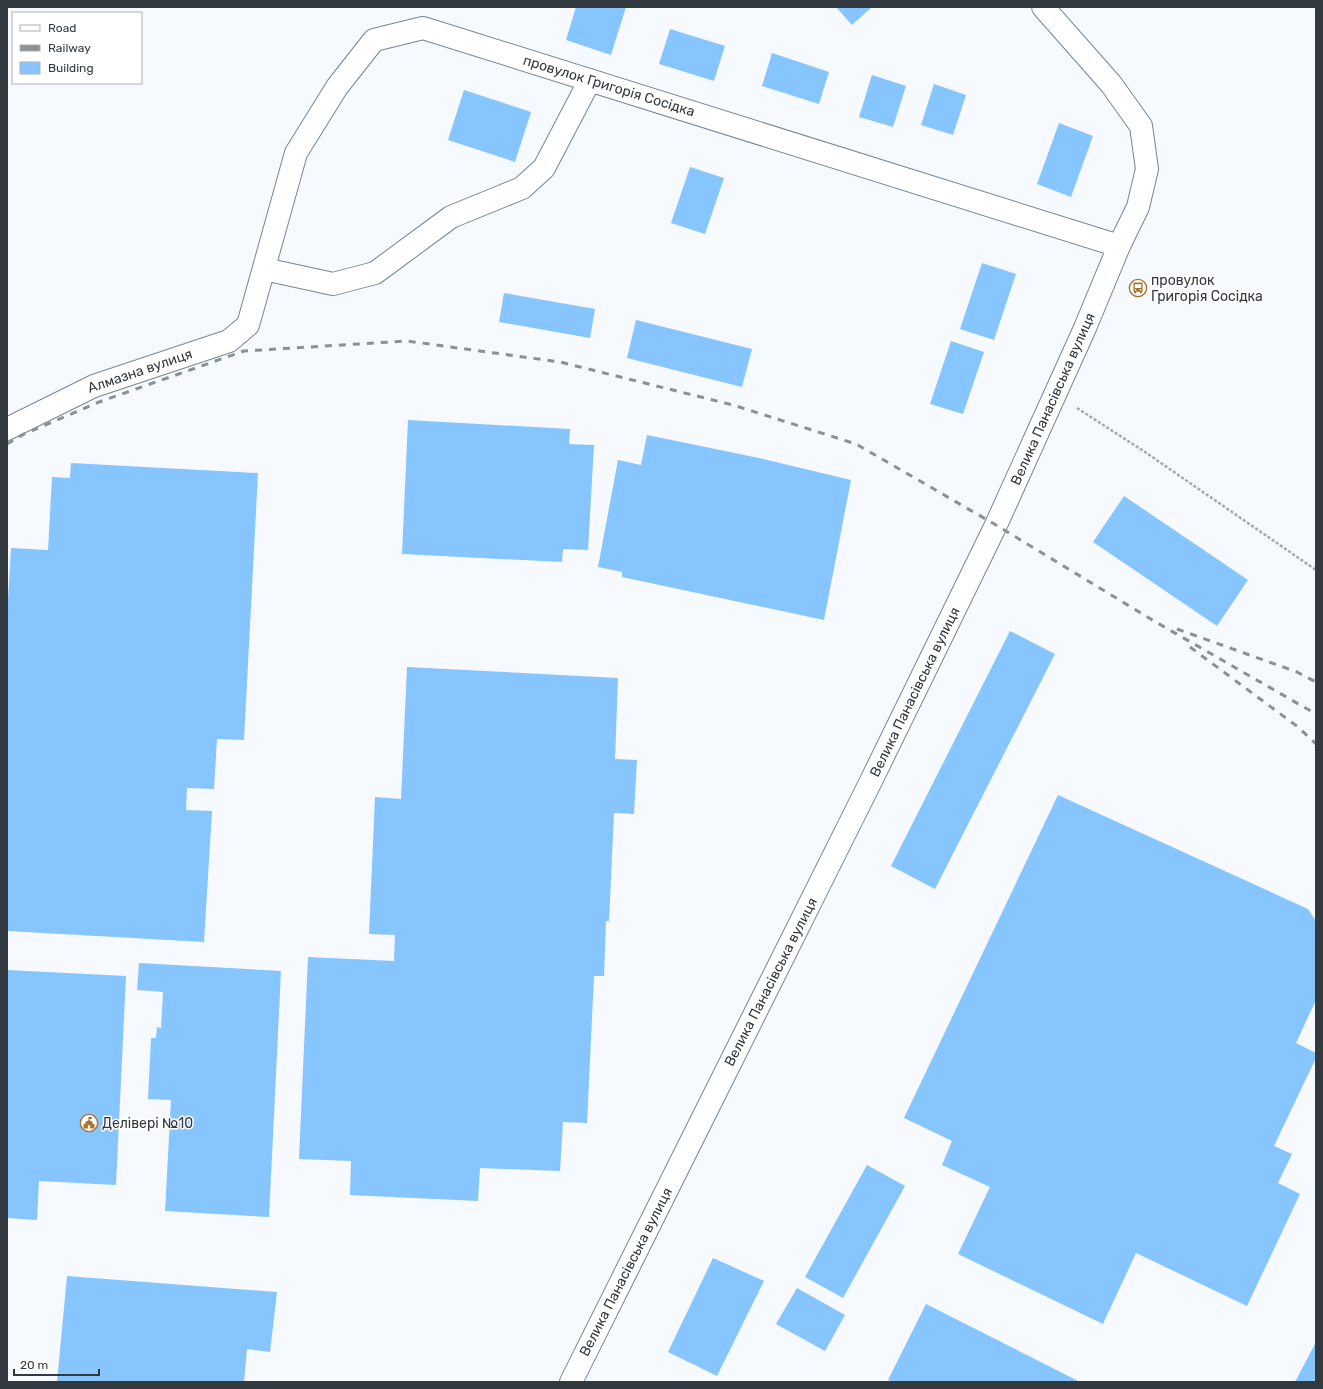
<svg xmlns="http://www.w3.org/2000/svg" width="1323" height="1389" font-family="Rubik,sans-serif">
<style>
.building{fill:#87c5fe}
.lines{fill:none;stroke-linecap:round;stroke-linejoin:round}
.minor-casing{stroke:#768695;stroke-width:24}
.path{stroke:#a2a7ac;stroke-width:2.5;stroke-dasharray:3 2;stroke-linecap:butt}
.minor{stroke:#fff;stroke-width:22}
.rail{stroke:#8b9095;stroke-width:3;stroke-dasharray:7 7;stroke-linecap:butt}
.labels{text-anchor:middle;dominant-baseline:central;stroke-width:3;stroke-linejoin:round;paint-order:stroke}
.street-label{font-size:14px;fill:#32393f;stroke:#fff}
.poi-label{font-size:14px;fill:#32393f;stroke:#fff;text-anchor:start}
</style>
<rect width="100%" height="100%" fill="#f6f9fd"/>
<!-- building -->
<path class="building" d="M576,7H626L611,55L566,40Z
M836,7H872L852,25Z
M670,29L725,46L714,81L659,64Z
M772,53L829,72L819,104L762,86Z
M872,75L906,86L893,127L859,117Z
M934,84L966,95L953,135L921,125Z
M464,90L531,112L515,162L448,140Z
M1059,123L1093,136L1071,197L1037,184Z
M690,167L724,178L705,234L671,223Z
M982,263L1016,274L994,340L960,329Z
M504,293L595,309L590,338L499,322Z
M636,320L752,349L742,387L627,358Z
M951,341L984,352L963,414L930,404Z
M408,420L570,429L569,444L594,445L588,550L563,549L562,562L402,554Z
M647,435L759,458L851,480L824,620L622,577V572L598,567L618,460L641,465Z
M71,463L258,473L244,740L217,739L214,789L187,788L186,810L212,811L204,942L7,931V617L11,548L48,550L52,477L70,478Z
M1124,496L1248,580L1217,626L1093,542Z
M1010,631L1055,654L935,889L891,866Z
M407,667L618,678L615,759L637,760L634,814L614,813L609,921H606L604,976H594L587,1123L563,1122L560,1171L480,1168L478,1201L350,1195L351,1161L299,1159L308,957L394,961L395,935L369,934L375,797L401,799Z
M1058,795L1308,909L1316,921V1000L1296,1043L1316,1053V1058L1274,1146L1292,1154L1278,1183L1300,1194L1247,1306L1136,1253L1103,1324L958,1254L990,1187L942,1165L952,1141L904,1118Z
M139,963L281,971L269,1217L165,1211L171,1100L148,1099L151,1038H156L157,1027L161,1028L163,992L137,990Z
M7,970L126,976L116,1185L39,1181L37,1220L7,1218Z
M867,1165L905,1186L843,1298L805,1277Z
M713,1258L764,1281L717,1376L668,1352Z
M67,1276L277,1292L270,1352L247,1349L244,1382H57Z
M797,1288L845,1315L825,1351L776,1324Z
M926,1304L1080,1382H893L888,1380Z
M1316,1342V1382H1295Z"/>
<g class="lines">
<defs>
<path id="minor" d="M264,269L333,284L375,273L451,217L522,188L544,168L590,80
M7,429L94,386L229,341L248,325L296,153L337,87L374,40L423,28L1119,246
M571,1382L871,781L996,525L1085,328L1119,246L1138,207L1147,169L1141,126L1111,84L1043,7"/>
</defs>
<!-- minor casing -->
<use href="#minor" class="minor-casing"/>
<!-- path -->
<path class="path" d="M1077,408L1145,452L1316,570"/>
<!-- minor -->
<use href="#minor" class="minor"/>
<!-- rail -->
<path class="rail" d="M7,444L24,434L99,402L244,351L407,341L560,362L733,405L856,444L996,525L1154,621L1316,714
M1177,629L1297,672L1316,682
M1190,647L1298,727L1316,744"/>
</g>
<!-- icons -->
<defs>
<symbol id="bus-ring" viewBox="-11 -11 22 22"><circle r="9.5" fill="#fff" stroke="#ab7230" stroke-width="1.5"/><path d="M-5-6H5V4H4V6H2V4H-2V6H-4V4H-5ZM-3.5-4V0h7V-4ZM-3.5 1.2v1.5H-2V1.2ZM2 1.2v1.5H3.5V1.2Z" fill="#ab7230"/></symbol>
<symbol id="civic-ring" viewBox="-11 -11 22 22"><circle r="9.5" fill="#fff" stroke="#ab7230" stroke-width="1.5"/><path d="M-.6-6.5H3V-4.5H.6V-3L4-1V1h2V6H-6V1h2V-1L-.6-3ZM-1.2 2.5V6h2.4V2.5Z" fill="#ab7230"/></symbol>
</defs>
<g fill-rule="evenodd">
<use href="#bus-ring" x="1128" y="278" width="20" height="20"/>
<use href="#civic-ring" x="79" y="1113" width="20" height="20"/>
</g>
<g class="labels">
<!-- street labels -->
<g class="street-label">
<text transform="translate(609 86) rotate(17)">провулок Григорія Сосідка</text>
<text transform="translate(140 371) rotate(-19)">Алмазна вулиця</text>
<text transform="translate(1053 399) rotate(-66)">Велика Панасівська вулиця</text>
<text transform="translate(915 692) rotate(-64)">Велика Панасівська вулиця</text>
<text transform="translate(771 982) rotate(-63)">Велика Панасівська вулиця</text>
<text transform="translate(626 1272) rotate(-63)">Велика Панасівська вулиця</text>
</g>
<!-- poi labels -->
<g class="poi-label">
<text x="1151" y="280">провулок<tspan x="1151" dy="16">Григорія Сосідка</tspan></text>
<text x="102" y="1123">Делівері №10</text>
</g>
</g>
<!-- border -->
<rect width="1323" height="1389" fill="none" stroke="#32393f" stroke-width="16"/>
<!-- legend -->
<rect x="12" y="12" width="130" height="72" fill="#ffffff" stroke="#adb0b2"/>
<rect x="20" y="25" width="20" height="6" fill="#ffffff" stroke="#adb0b2"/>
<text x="48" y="32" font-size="12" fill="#32393f">Road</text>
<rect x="20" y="45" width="20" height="6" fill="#8b9095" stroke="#adb0b2"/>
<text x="48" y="52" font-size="12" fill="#32393f">Railway</text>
<rect x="20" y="62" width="20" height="12" fill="#87c5fe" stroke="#adb0b2"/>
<text x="48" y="72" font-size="12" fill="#32393f">Building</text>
<!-- scale -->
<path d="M14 1369v6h85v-6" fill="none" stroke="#32393f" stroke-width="2"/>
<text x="20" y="1369" font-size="12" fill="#32393f" stroke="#ffffff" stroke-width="3" paint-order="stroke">20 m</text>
</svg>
